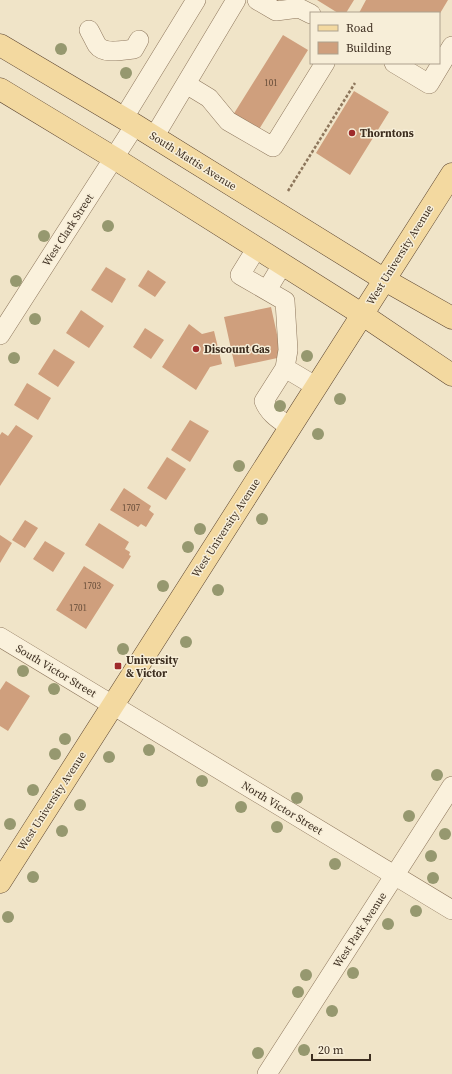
<svg xmlns="http://www.w3.org/2000/svg" width="452" height="1074" font-family="'Source Serif 4',serif">
<style>
.building{fill:#cf9f7d}
.lines{fill:none;stroke-linecap:round;stroke-linejoin:round}
.minor-casing{stroke:#8d765c;stroke-width:20}
.major-casing{stroke:#5b4430;stroke-width:23}
.path{stroke:#8d765c;stroke-width:2.5;stroke-dasharray:3 2;stroke-linecap:butt}
.minor{stroke:#faf1dc;stroke-width:19}
.major{stroke:#f3d9a0;stroke-width:22}
.tree{fill:#96986f}
.poi-dot{fill:#9e2a2b;stroke:#f7eed8;stroke-width:1.5}
.labels{text-anchor:middle;dominant-baseline:central;stroke-width:3;stroke-linejoin:round;paint-order:stroke}
.number-label{font-size:9px;fill:#624a37}
.poi-label{font-size:11px;font-weight:bold;fill:#3d2e20;stroke:#f7eed8;text-anchor:start}
.street-label{font-size:11px;fill:#3d2e20;stroke:#f7eed8}
</style>
<rect width="100%" height="100%" fill="#f0e4c8"/>
<!-- building -->
<path class="building" d="M317,0H354L346,13H338Z
M366,0H448L439,15V13H359Z
M283,35L308,50L258,131L233,115Z
M354,91L389,112L350,175L316,153Z
M106,267L126,279L112,303L91,290Z
M148,270L166,282L155,297L138,286Z
M271,307L282,357L235,367L224,317Z
M81,310L104,326L89,348L66,333Z
M189,324L202,334L214,331L222,364L210,367L196,390L162,367Z
M145,328L164,340L151,359L133,347Z
M54,349L75,362L58,387L38,374Z
M27,383L51,398L38,420L14,405Z
M190,420L209,431L190,462L171,450Z
M16,425L33,436L0,486V435L2,432L8,436Z
M167,457L186,469L166,500L147,488Z
M124,488L151,506L149,510L154,514L146,527L141,524L138,527L110,510Z
M25,520L38,528L25,548L12,540Z
M99,523L129,542L125,549L130,552L129,555L131,556L123,569L85,545Z
M0,535L12,543L0,563Z
M45,541L65,553L53,572L33,559Z
M84,566L114,585L86,629L56,610Z
M6,681L30,696L8,731L0,726V690Z"/>
<g class="lines">
<defs>
<path id="minor" d="M257,0L276,11L299,8L311,14
M89,30C92,35 94,40 97,45C104,55 123,50 134,49L139,40
M394,63L429,84L452,46
M186,84L209,98L228,121L273,147L325,63
M123,119L196,0
M154,137L236,0
M256,249L240,275L285,301L288,350L285,368L317,387
M267,290L282,265
M0,335L135,125
M285,368L264,401C269,414 280,420 291,428
M0,637L452,910
M267,1074L452,786"/>
<path id="major" d="M0,45L135,125L385,280L452,318
M0,89L114,158L363,315L452,375
M0,882L452,174"/>
</defs>
<!-- minor casing -->
<use href="#minor" class="minor-casing"/>
<!-- major casing -->
<use href="#major" class="major-casing"/>
<!-- path -->
<path class="path" d="M288,191L355,83"/>
<!-- minor -->
<use href="#minor" class="minor"/>
<!-- major -->
<use href="#major" class="major"/>
</g>
<!-- trees -->
<g class="tree">
<circle cx="61" cy="49" r="6"/>
<circle cx="126" cy="73" r="6"/>
<circle cx="108" cy="226" r="6"/>
<circle cx="44" cy="236" r="6"/>
<circle cx="16" cy="281" r="6"/>
<circle cx="35" cy="319" r="6"/>
<circle cx="307" cy="356" r="6"/>
<circle cx="14" cy="358" r="6"/>
<circle cx="340" cy="399" r="6"/>
<circle cx="280" cy="406" r="6"/>
<circle cx="318" cy="434" r="6"/>
<circle cx="239" cy="466" r="6"/>
<circle cx="262" cy="519" r="6"/>
<circle cx="200" cy="529" r="6"/>
<circle cx="188" cy="547" r="6"/>
<circle cx="163" cy="586" r="6"/>
<circle cx="218" cy="590" r="6"/>
<circle cx="186" cy="642" r="6"/>
<circle cx="123" cy="649" r="6"/>
<circle cx="23" cy="671" r="6"/>
<circle cx="54" cy="689" r="6"/>
<circle cx="65" cy="739" r="6"/>
<circle cx="149" cy="750" r="6"/>
<circle cx="55" cy="754" r="6"/>
<circle cx="109" cy="757" r="6"/>
<circle cx="437" cy="775" r="6"/>
<circle cx="202" cy="781" r="6"/>
<circle cx="33" cy="790" r="6"/>
<circle cx="297" cy="798" r="6"/>
<circle cx="80" cy="805" r="6"/>
<circle cx="241" cy="807" r="6"/>
<circle cx="409" cy="816" r="6"/>
<circle cx="10" cy="824" r="6"/>
<circle cx="277" cy="827" r="6"/>
<circle cx="62" cy="831" r="6"/>
<circle cx="445" cy="834" r="6"/>
<circle cx="431" cy="856" r="6"/>
<circle cx="335" cy="864" r="6"/>
<circle cx="33" cy="877" r="6"/>
<circle cx="433" cy="878" r="6"/>
<circle cx="416" cy="911" r="6"/>
<circle cx="8" cy="917" r="6"/>
<circle cx="388" cy="924" r="6"/>
<circle cx="353" cy="973" r="6"/>
<circle cx="306" cy="975" r="6"/>
<circle cx="298" cy="992" r="6"/>
<circle cx="332" cy="1011" r="6"/>
<circle cx="304" cy="1050" r="6"/>
<circle cx="258" cy="1053" r="6"/>
</g>
<!-- markers -->
<g class="poi-dot">
<circle cx="352" cy="133" r="4"/>
<circle cx="196" cy="349" r="4"/>
<rect x="114" y="662" width="8" height="8" rx="2"/>
</g>
<g class="labels">
<!-- number labels -->
<g class="number-label">
<text x="271" y="83">101</text>
<text x="131" y="508">1707</text>
<text x="92" y="586">1703</text>
<text x="78" y="608">1701</text>
</g>
<!-- poi labels -->
<g class="poi-label">
<text x="360" y="133">Thorntons</text>
<text x="204" y="349">Discount Gas</text>
<text x="126" y="660">University<tspan x="126" dy="13">&amp; Victor</tspan></text>
</g>
<!-- street labels -->
<g class="street-label">
<text transform="translate(193 161) rotate(32)">South Mattis Avenue</text>
<text transform="translate(68 230) rotate(-57)">West Clark Street</text>
<text transform="translate(400 255) rotate(-58)">West University Avenue</text>
<text transform="translate(226 528) rotate(-57)">West University Avenue</text>
<text transform="translate(56 671) rotate(31)">South Victor Street</text>
<text transform="translate(52 801) rotate(-57)">West University Avenue</text>
<text transform="translate(282 808) rotate(31)">North Victor Street</text>
<text transform="translate(360 930) rotate(-57)">West Park Avenue</text>
</g>
</g>
<!-- legend -->
<rect x="310" y="12" width="130" height="52" fill="#f7eed8" stroke="#ada18e"/>
<rect x="318" y="25" width="20" height="6" fill="#f3d9a0" stroke="#ada18e"/>
<text x="346" y="32" font-size="12" fill="#3d2e20">Road</text>
<rect x="318" y="42" width="20" height="12" fill="#cf9f7d" stroke="#ada18e"/>
<text x="346" y="52" font-size="12" fill="#3d2e20">Building</text>
<!-- scale -->
<path d="M312 1054v6h58v-6" fill="none" stroke="#3d2e20" stroke-width="2"/>
<text x="318" y="1054" font-size="12" fill="#3d2e20" stroke="#f7eed8" stroke-width="3" paint-order="stroke">20 m</text>
</svg>
